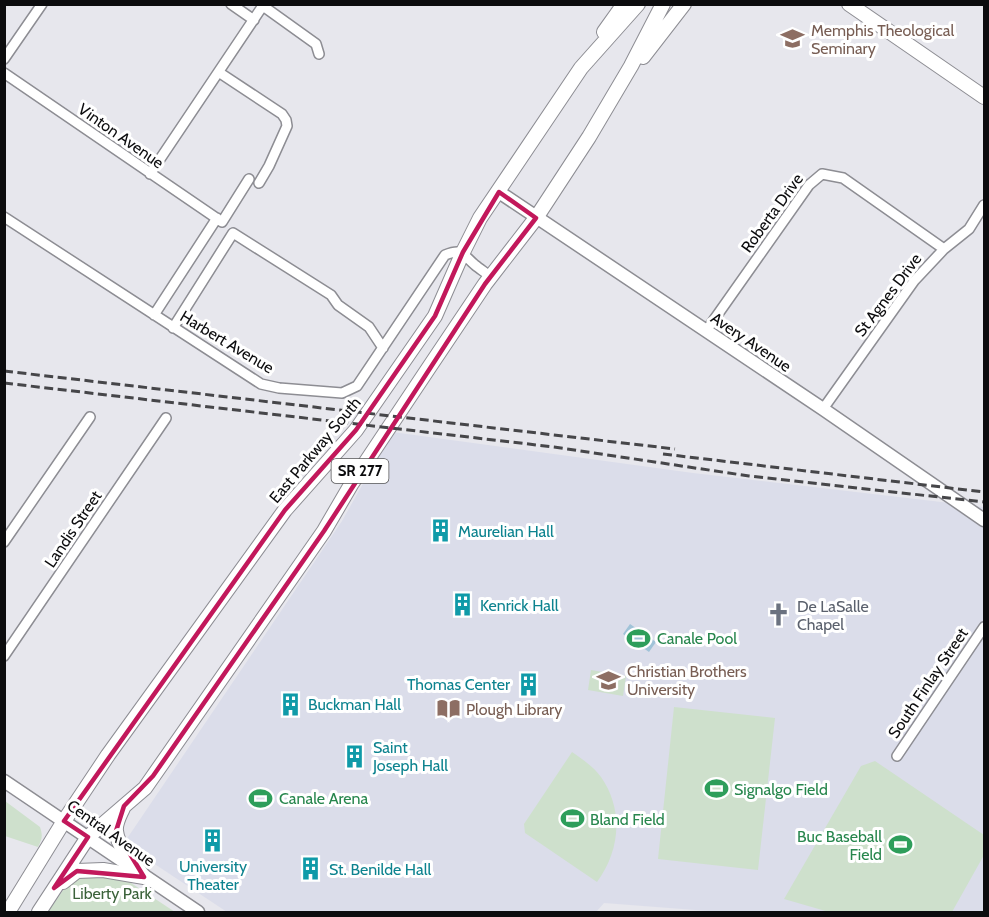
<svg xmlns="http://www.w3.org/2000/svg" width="989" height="917" font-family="Cabin,sans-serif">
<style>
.built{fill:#dbddea}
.green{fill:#cee0cc}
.water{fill:#a0c3d8}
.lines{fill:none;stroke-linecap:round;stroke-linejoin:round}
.street-casing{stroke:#8d8d93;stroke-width:12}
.secondary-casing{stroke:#8d8d93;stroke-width:15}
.primary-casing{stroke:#8d8d93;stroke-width:16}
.street{stroke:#fff;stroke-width:9}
.secondary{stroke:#fff;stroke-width:12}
.primary{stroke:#fff;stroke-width:14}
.rail{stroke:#464649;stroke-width:3;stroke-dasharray:9 4.5;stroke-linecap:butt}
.marked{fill:none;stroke:#c2185b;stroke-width:4.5;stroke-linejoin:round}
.labels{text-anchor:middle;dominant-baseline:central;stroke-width:6;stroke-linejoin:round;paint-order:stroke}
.shield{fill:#fff;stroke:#555556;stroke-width:1.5}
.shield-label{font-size:15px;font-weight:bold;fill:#0c0c0e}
.education-label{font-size:16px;fill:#785e54;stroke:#fff;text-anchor:start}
.street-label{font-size:16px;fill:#0c0c0e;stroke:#fff}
.culture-label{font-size:16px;fill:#0d838f;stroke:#fff;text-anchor:start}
.worship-label{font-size:16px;fill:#5b616d;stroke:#fff;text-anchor:start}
.leisure-label{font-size:16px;fill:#27864d;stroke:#fff;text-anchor:start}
.park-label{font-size:16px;fill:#3b623a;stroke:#fff}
</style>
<rect width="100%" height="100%" fill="#e7e7ed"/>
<!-- built -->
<path class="built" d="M392,432L693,473L984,507V912H721L604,903L596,912H227L129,847L126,840L342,521Z"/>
<!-- green -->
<path class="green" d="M591,670L626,676L623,696L588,690Z
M674,707L775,718L758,870L658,859Z
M572,752C582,759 594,767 601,777C624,810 620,851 597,882L525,833L524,824Z
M875,761L984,835V855L952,912H829L784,899L861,766Z
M5,801L40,827C43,836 42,839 38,847L5,836Z
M73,876L122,877L175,912H48Z"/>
<!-- water -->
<path class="water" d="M630,624L656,642L649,652L623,634Z"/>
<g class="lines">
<defs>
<path id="street" d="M231,4L254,20
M263,6L316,44L319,54
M4,59L42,4
M4,73L222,222L249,179
M220,73L282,114L286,120L287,126L269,166L259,183
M150,174L264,4
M4,217L261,384L279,388L342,393L357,386L445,255C463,248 462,254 475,265C480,269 486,273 491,277
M154,315L217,218
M173,328L233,233L331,295L338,305L369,327L383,348
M706,331L809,185L822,174L843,178L944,249
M823,409L914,281L944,249L969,229L984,205
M4,542L90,417
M4,656L166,418
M897,756L984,627"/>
<path id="secondary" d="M499,192L823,409L984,520
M4,781L198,912"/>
<path id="primary" d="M849,4L984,97
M604,32L624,4
M643,57L684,4
M123,808C120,815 115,823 116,831C118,848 134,864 144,877
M63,882L77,871L103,870L144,877
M8,912L64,821L108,755L285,510L356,430L435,316L463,252L480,218L581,68L638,4
M39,912L88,837L145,788L324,531L352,483L430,366L485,284L536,218L589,137L631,66L663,4"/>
</defs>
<!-- street casing -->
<use href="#street" class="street-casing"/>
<!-- secondary casing -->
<use href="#secondary" class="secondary-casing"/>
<!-- primary casing -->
<use href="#primary" class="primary-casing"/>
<!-- street -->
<use href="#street" class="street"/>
<!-- secondary -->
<use href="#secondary" class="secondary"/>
<!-- primary -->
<use href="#primary" class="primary"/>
<!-- rail -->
<path class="rail" d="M4,371L675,449
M4,383L554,447L749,476L984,502
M663,454L984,492"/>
</g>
<!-- marked area -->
<path class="marked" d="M499,192L536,218L485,284L324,531L153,776L124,806L116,831L144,877L77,871L54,888L88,837L64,821L285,510L356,430L435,316L463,252Z"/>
<!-- icons -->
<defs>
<symbol id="university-bare" viewBox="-9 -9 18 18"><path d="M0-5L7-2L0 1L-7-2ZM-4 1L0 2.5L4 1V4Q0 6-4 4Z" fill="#8d6e63" stroke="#fff" stroke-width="2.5" paint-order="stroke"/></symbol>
<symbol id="building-bare" viewBox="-9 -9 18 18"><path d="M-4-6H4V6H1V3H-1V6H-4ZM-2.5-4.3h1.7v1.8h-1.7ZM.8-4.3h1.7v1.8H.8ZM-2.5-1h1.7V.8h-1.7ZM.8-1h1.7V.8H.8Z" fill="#0f9aa8" stroke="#fff" stroke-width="2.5" paint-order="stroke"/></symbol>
<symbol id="church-bare" viewBox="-9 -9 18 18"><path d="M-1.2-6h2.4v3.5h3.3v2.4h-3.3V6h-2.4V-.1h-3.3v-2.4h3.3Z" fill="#6b7280" stroke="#fff" stroke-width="2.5" paint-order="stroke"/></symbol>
<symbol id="stadium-bare" viewBox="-9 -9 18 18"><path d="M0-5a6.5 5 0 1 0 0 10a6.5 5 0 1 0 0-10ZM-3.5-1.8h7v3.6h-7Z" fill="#2e9e5b" stroke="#fff" stroke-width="2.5" paint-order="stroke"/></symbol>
<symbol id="library-bare" viewBox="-9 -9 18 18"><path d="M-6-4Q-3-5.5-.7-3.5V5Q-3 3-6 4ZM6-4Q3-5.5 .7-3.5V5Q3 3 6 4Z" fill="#8d6e63" stroke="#fff" stroke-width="2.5" paint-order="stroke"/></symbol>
</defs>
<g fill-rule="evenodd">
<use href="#university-bare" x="776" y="22" width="33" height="33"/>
<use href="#building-bare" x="424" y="514" width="33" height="33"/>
<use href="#building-bare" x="446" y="588" width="33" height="33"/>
<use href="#church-bare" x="762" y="598" width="33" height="33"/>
<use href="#stadium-bare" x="622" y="622" width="33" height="33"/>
<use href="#university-bare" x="592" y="664" width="33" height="33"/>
<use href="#building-bare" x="512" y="668" width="33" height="33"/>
<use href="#building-bare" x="274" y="688" width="33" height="33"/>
<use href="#library-bare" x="432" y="692" width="33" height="33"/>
<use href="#building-bare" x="338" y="740" width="33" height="33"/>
<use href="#stadium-bare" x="700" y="772" width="33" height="33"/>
<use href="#stadium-bare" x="244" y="782" width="33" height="33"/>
<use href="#stadium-bare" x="556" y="802" width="33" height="33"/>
<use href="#building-bare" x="196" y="824" width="33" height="33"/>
<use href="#stadium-bare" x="884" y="828" width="33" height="33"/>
<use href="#building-bare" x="294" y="852" width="33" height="33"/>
</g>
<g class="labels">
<!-- shield labels -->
<rect class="shield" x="331.5" y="459" width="57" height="24" rx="4.5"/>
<g class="shield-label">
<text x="360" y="471">SR 277</text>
</g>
<!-- education labels -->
<g class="education-label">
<text x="811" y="30">Memphis Theological<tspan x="811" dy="18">Seminary</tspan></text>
<text x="627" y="671">Christian Brothers<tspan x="627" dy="18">University</tspan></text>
<text x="466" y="709">Plough Library</text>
</g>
<!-- street labels -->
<g class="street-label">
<text transform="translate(121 136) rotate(35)">Vinton Avenue</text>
<text transform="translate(772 213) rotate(-54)">Roberta Drive</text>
<text transform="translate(888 295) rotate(-53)">St Agnes Drive</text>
<text transform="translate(227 342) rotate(31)">Harbert Avenue</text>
<text transform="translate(751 342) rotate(34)">Avery Avenue</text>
<text transform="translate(315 450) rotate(-50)">East Parkway South</text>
<text transform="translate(73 529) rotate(-56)">Landis Street</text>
<text transform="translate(928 683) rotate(-56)">South Finlay Street</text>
<text transform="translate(111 833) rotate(35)">Central Avenue</text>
</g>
<!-- culture labels -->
<g class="culture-label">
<text x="458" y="531">Maurelian Hall</text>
<text x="480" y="605">Kenrick Hall</text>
<text x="510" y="684" text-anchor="end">Thomas Center</text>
<text x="308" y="704">Buckman Hall</text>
<text x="373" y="747">Saint<tspan x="373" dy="18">Joseph Hall</tspan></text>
<text x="213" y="866" text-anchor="middle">University<tspan x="213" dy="18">Theater</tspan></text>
<text x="329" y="869">St. Benilde Hall</text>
</g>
<!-- worship labels -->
<g class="worship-label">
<text x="797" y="606">De LaSalle<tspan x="797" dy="18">Chapel</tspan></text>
</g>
<!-- leisure labels -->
<g class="leisure-label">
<text x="657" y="638">Canale Pool</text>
<text x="734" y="789">Signalgo Field</text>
<text x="279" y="798">Canale Arena</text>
<text x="590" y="819">Bland Field</text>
<text x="882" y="836" text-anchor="end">Buc Baseball<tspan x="882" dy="18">Field</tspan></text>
</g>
<!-- park labels -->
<g class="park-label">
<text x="112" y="893">Liberty Park</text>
</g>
</g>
<!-- border -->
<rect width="989" height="917" fill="none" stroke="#0c0c0e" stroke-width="12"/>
</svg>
